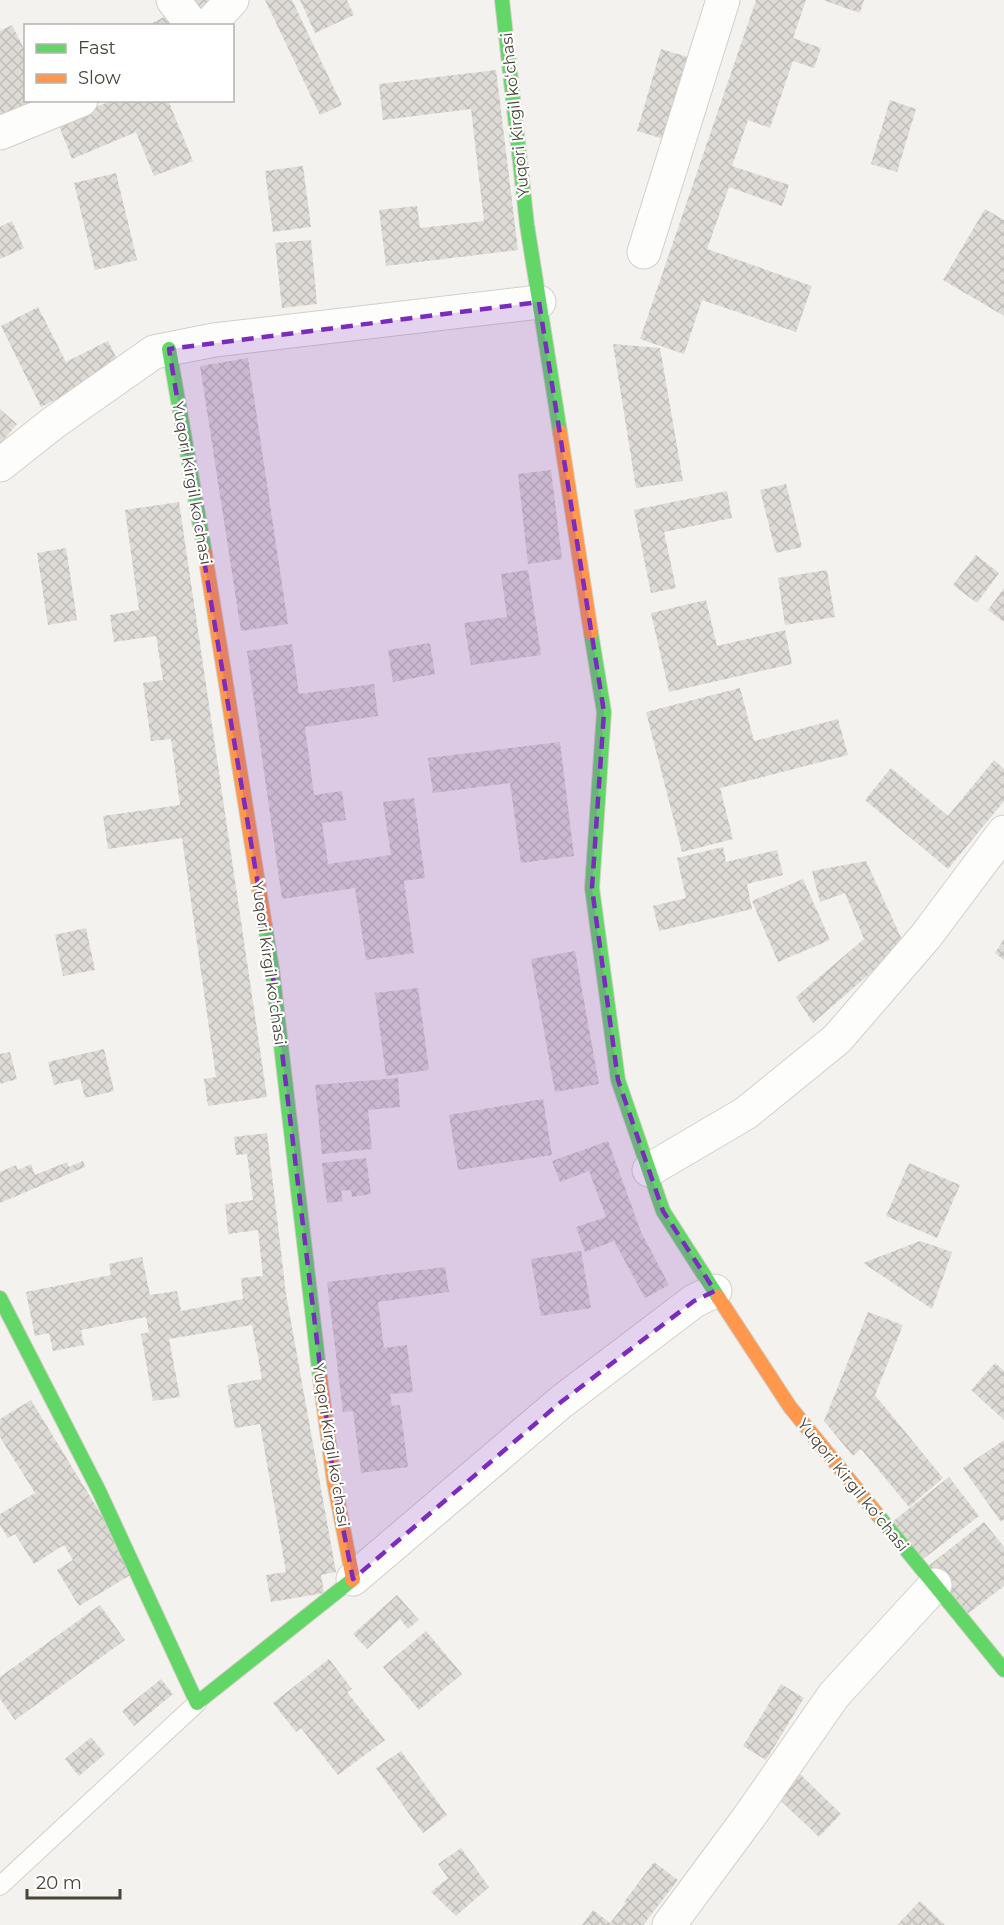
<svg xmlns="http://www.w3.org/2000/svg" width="1004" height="1925" font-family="Montserrat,sans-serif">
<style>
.building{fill:url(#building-cross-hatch)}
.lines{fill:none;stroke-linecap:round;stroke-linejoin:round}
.lane-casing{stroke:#d2d0cb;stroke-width:20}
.street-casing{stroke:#d2d0cb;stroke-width:35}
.fast-casing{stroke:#d3cfc5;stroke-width:16}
.slow-casing{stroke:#d3cfc5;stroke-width:16}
.lane{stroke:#fdfdfc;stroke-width:18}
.street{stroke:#fdfdfc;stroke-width:33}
.fast{stroke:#63d668;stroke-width:14}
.slow{stroke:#ff974d;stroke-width:14}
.marked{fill:#7b2cbf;fill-opacity:0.2;stroke:#7b2cbf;stroke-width:4.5;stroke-dasharray:12 8;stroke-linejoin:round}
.labels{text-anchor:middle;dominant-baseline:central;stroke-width:4.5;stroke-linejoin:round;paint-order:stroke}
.street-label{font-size:16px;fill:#4b4439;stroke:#fff}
</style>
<defs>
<pattern id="building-cross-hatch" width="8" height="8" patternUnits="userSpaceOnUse" patternTransform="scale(1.5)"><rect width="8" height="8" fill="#dedbd6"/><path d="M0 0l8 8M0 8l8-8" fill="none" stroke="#c0bdb8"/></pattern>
</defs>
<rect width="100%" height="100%" fill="#f4f2ee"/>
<!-- building -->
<path class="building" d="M190,0H211L199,11Z
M265,0H292L342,105L320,115Z
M300,0H347L354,15L315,33Z
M756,0H806L793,38L821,48L814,68L793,61L770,128L748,120L732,166L789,185L782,206L729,187L707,249L812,286L796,332L702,300L684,354L640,339Z
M823,0H864L860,13Z
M176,11L184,26H146Z
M12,25L26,53V100H45L0,123V31Z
M661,49L688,57L664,139L637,131Z
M496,70L518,250L386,266L379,210L417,206L420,228L484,221L471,109L383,120L379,84Z
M113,100H168L193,161L154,176L136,132L72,159L58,123Z
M890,100L916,109L897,172L871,164Z
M303,166L311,227L273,232L265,171Z
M116,173L137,260L95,270L74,183Z
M985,209L1004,220V316L943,280Z
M12,221L24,248L0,259V227Z
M311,240L317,304L282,308L275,243Z
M38,307L66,362L108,341L121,367L41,407L1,326Z
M613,344L660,348L683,481L636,488Z
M248,358L288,624L241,631L200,366Z
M0,409L17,424L0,444Z
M551,470L562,559L528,564L518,474Z
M786,484L802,547L776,553L760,490Z
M727,491L732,518L664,532L676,588L651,593L634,510Z
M179,502L267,1097L208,1106L204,1079L216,1077L182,838L108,849L103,816L180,805L171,739L151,741L143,683L163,680L156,636L114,642L110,615L139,610L125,510Z
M66,548L77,620L48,625L37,553Z
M976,555L999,573L977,603L953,585Z
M528,570L541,655L471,665L464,623L507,617L501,574Z
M827,570L835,617L785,625L778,578Z
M1004,588V622L988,610Z
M706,600L717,646L785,630L792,664L669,692L651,613Z
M430,643L435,674L393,682L388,650Z
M292,644L299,694L374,684L378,716L305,727L314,795L342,791L346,820L322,823L328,864L391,855L383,802L414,798L425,878L404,881L414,953L366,960L355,888L282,899L247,651Z
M740,688L754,741L838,719L848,755L720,788L733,839L682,852L646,712Z
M560,742L574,856L521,863L510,783L433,793L428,758Z
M994,760L1004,769V801L948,869L865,800L891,768L948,816Z
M723,847L726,862L777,850L783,875L747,884L752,909L659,931L653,906L686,898L677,858Z
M866,861L904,944L813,1023L796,997L864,939L845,893L820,902L812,871Z
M803,879L830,940L778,962L752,901Z
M86,928L95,970L63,976L55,935Z
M1004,939V960L995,953Z
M575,951L599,1084L555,1092L531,959Z
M418,988L429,1070L386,1076L375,993Z
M104,1049L114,1091L85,1098L80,1079L54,1085L48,1062Z
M10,1052L17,1079L0,1084V1054Z
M398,1078L400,1107L368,1110L372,1149L322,1154L315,1085Z
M543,1099L552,1155L458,1170L449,1115Z
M267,1133L286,1294L336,1572L321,1575L324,1593L271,1602L266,1575L286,1572L260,1424L235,1428L227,1385L262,1379L252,1325L169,1339L180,1397L153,1401L141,1334L149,1332L146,1317L81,1330L84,1345L53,1351L49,1333L35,1336L26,1292L111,1275L109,1264L142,1257L150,1295L177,1291L181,1311L243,1299L241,1278L263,1276L258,1230L228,1234L225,1204L253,1200L247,1154L236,1155L234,1137Z
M608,1141L641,1232L669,1285L645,1298L614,1241L585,1252L576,1227L606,1217L589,1171L560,1182L552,1161Z
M366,1158L371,1194L352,1197L351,1190L341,1191L343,1201L327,1203L322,1163Z
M83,1161L85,1167L0,1203V1172L16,1165L18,1170L31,1164L35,1175L67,1162L69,1167Z
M909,1163L960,1185L937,1238L886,1216Z
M920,1241L952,1252L932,1309L863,1263Z
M581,1251L591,1308L541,1316L531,1259Z
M445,1267L449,1292L378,1302L384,1348L407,1345L413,1392L390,1394L392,1406L400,1405L408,1467L361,1473L353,1411L343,1412L327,1282Z
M868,1312L903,1325L875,1395L943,1478L909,1507L861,1449L853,1456L824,1421Z
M995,1363L1004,1371V1420L971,1390Z
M31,1400L113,1534L132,1574L79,1606L57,1570L73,1560L64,1545L34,1564L15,1534L8,1538L0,1525V1514L35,1493L0,1437V1419Z
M1004,1440V1519L1001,1522L963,1468Z
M949,1477L979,1516L922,1560L892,1522Z
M984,1522L1004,1547V1586L965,1616L927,1567Z
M397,1595L419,1620L408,1629L400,1619L367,1649L353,1634Z
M100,1605L125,1640L15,1720L0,1699V1677Z
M426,1631L462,1674L419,1710L383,1667Z
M329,1659L352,1689L347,1692L385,1740L338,1775L301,1728L296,1732L273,1703Z
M161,1679L173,1694L134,1726L122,1711Z
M781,1684L804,1698L766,1760L743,1746Z
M91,1737L105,1754L79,1776L65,1759Z
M401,1751L447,1815L423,1833L376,1768Z
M800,1774L841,1814L819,1837L778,1798Z
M461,1848L489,1887L456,1916L431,1892L448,1878L438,1864Z
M654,1862L678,1880L643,1925H582L593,1910L610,1923L626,1903L624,1902Z
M920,1901L945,1925H897Z"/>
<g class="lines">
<defs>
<path id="lane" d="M0,1886L197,1703"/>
<path id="street" d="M173,0L193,26
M208,26L232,0
M0,133L81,100
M644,252L723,0
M0,465L53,423L154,352L214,340L539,302
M649,1170L746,1113L837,1039L926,936L1004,832
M353,1579L561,1402L694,1301L715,1291
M669,1925L749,1817L834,1695L935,1585"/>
<path id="fast" d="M502,0L527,225L560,432
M169,349L205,554
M591,633L604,712L592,888L618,1080L663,1211L718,1297
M265,926L272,969L320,1378
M0,1298L99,1491L197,1703L352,1580
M877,1514L1004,1670"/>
<path id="slow" d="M560,432L591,633
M205,554L265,926
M718,1297L790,1407L877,1514
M320,1378L334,1482L353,1579L352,1580"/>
</defs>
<!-- lane casing -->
<use href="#lane" class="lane-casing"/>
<!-- street casing -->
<use href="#street" class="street-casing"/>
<!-- fast casing -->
<use href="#fast" class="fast-casing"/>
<!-- slow casing -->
<use href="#slow" class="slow-casing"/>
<!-- lane -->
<use href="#lane" class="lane"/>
<!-- street -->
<use href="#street" class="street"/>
<!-- fast -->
<use href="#fast" class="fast"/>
<!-- slow -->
<use href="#slow" class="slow"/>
</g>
<!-- marked area -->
<path class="marked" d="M539,302L604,712L592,888L618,1080L663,1211L715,1291L694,1301L561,1402L353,1579L334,1482L272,969L169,349Z"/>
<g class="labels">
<!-- street labels -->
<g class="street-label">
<text transform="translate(515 115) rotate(-96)">Yuqori Kirgil koʻchasi</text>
<text transform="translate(192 483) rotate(80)">Yuqori Kirgil koʻchasi</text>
<text transform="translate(269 963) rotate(82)">Yuqori Kirgil koʻchasi</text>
<text transform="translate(331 1445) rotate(81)">Yuqori Kirgil koʻchasi</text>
<text transform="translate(853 1485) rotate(51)">Yuqori Kirgil koʻchasi</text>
</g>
</g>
<!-- legend -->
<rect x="24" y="24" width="210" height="78" fill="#ffffff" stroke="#b7b4b0" stroke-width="1.5"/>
<rect x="36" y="44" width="30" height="9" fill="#63d668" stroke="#b7b4b0" stroke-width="1.5"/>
<text x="78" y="54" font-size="18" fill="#4b4439">Fast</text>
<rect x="36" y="74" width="30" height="9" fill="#ff974d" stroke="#b7b4b0" stroke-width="1.5"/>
<text x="78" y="84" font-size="18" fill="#4b4439">Slow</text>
<!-- scale -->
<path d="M27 1889v9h93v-9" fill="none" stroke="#4b4439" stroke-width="3"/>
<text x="36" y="1889" font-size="18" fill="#4b4439" stroke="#ffffff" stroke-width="4.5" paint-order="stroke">20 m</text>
</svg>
